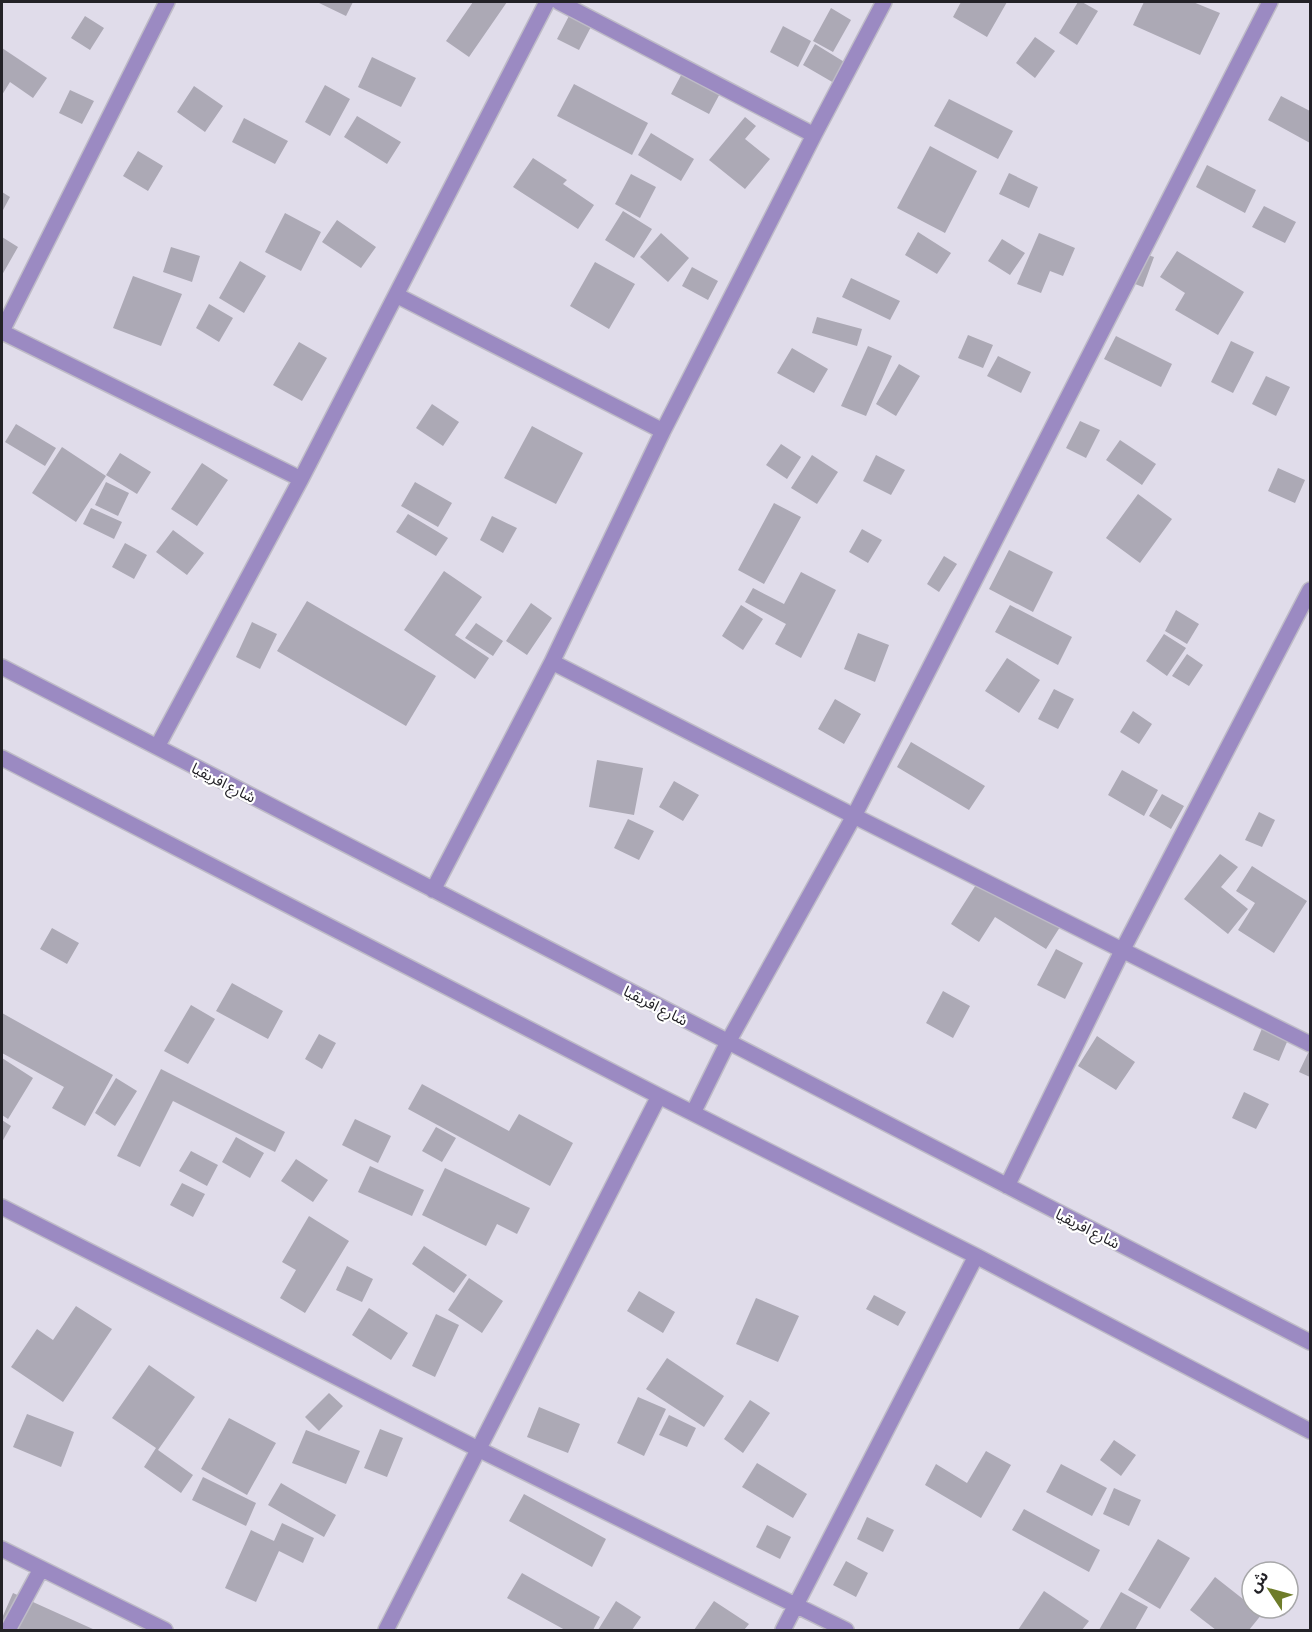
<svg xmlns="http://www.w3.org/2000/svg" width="1312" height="1632" font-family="Commissioner,'Noto Sans Arabic',sans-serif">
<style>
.building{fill:#aca9b5}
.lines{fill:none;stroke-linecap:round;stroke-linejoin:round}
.minor-casing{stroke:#bebbc7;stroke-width:18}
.minor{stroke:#9b8ac2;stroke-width:15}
.labels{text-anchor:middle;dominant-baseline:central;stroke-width:4.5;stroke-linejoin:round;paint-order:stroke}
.street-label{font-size:15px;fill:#232227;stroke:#fff}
</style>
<rect width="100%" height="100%" fill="#e0dcea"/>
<!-- building -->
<path class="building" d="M317,2H353L346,16Z
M473,2H507L469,57L446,41Z
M961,2H1007L987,37L953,17Z
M1078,2H1082L1098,11L1077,45L1059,33Z
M1144,2H1193L1220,13L1200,55L1133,25Z
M831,8L851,20L833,52L813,41Z
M571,12L593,23L579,50L557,39Z
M85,16L104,28L90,50L71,38Z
M783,26L811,41L798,67L770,52Z
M1035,37L1055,51L1035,78L1016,63Z
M815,44L846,63L834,83L803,65Z
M2,48L47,78L33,98L10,82L2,95Z
M372,57L416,78L401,107L358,87Z
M686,66L724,86L709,114L671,94Z
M574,84L648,123L632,155L557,116Z
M325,85L350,99L330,136L305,122Z
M194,86L223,106L205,132L177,112Z
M70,90L94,101L82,124L59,113Z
M1281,96L1310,111V143L1268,120Z
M949,99L1013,131L998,159L934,126Z
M357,116L401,142L387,164L344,137Z
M745,117L756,126L745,139L770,159L745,189L709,160Z
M244,118L288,141L275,164L232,142Z
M651,133L694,159L681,181L638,155Z
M930,146L977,171L945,233L897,208Z
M138,151L163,166L148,191L123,176Z
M533,158L567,180L563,184L594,205L578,229L513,187Z
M1207,165L1256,190L1245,213L1196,187Z
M1009,173L1038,187L1029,208L999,194Z
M631,174L656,187L640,218L615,204Z
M2,192L10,197L2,212Z
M1264,206L1296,222L1285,243L1252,227Z
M623,211L652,229L634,258L605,240Z
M285,213L321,232L301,271L265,252Z
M337,220L376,247L361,268L322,242Z
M918,232L951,253L937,274L905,255Z
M661,233L689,258L668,282L640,257Z
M1039,233L1075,248L1063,276L1050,271L1041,293L1017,284Z
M2,237L18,247L2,275Z
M1002,239L1025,253L1010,275L988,261Z
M171,247L200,256L192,282L163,272Z
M1177,251L1244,292L1218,335L1175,310L1185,293L1160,277Z
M1138,252L1154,257L1143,287L1127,281Z
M240,261L266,276L244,313L219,298Z
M595,262L635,284L609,329L570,306Z
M692,267L718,281L708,300L682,286Z
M133,276L182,294L161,346L113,328Z
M851,278L900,301L890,320L842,297Z
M209,304L233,318L219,342L196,328Z
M817,317L862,329L857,346L812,333Z
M968,335L993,345L983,368L958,358Z
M1116,336L1172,364L1161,387L1104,359Z
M1231,341L1254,352L1233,393L1211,382Z
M299,342L327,358L302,401L273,385Z
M868,346L892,356L866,416L841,406Z
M792,348L828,369L814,393L777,373Z
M998,356L1031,372L1021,393L987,376Z
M899,364L920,376L896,416L876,404Z
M1266,376L1290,387L1276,416L1252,404Z
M432,404L459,422L443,446L416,428Z
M1080,421L1100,430L1086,458L1066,448Z
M16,424L56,448L45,466L5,442Z
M532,426L583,453L556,504L504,478Z
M1120,440L1156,464L1142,485L1106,460Z
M781,444L801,457L787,479L766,465Z
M62,447L106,476L76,522L32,493Z
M120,453L151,472L137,494L106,475Z
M812,455L838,472L817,504L791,488Z
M876,455L905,470L891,495L863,481Z
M202,463L228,480L197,526L171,509Z
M1278,468L1305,480L1295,503L1268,491Z
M106,482L129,493L118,516L95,505Z
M415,482L452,503L438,527L401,506Z
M1138,494L1172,519L1140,563L1106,538Z
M774,503L801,517L764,584L738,570Z
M91,508L122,522L114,539L83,524Z
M408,514L448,538L436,556L396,532Z
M492,516L517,528L503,553L480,540Z
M862,529L882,540L868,563L849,552Z
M173,530L204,553L187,575L156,552Z
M125,543L147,555L134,579L112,567Z
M1009,550L1053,572L1033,612L989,589Z
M944,556L957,564L939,592L927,584Z
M444,571L482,597L455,635L489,658L475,679L404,630Z
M801,572L836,590L801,658L775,644L786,624L745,602L753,588L784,604Z
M307,601L436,676L406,726L277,651Z
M531,603L552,618L527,655L506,641Z
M741,605L763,619L743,650L722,636Z
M1010,605L1072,637L1058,665L995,632Z
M1176,610L1199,624L1187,644L1165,631Z
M252,622L277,634L260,669L236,657Z
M476,623L503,641L493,656L465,638Z
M858,633L889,645L875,682L844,669Z
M1164,634L1186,648L1167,676L1146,661Z
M1187,654L1203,665L1189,686L1172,676Z
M1007,658L1040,680L1019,713L985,691Z
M1054,689L1074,699L1058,729L1038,719Z
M835,699L861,714L844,744L818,729Z
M1133,711L1152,724L1139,744L1120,732Z
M911,742L985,786L969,810L897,767Z
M597,760L643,768L634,815L589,807Z
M1122,770L1158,790L1144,816L1108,795Z
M674,781L699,795L683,821L659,807Z
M1162,794L1184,806L1171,829L1149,816Z
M1259,812L1275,820L1262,847L1245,840Z
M628,819L654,831L639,860L614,848Z
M1220,854L1238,867L1221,887L1248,909L1228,934L1184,899Z
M1252,866L1307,901L1274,953L1238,930L1255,903L1236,891Z
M981,877L1060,927L1046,949L995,917L979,942L951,924Z
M52,928L79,943L67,964L40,949Z
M1056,949L1083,963L1065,999L1037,985Z
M232,983L283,1011L268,1039L216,1011Z
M943,991L970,1006L953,1038L926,1023Z
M191,1005L215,1019L188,1064L164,1051Z
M2,1013L113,1075L85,1126L52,1108L64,1087L2,1053Z
M1266,1019L1292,1030L1279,1061L1253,1050Z
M319,1034L336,1043L322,1069L305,1059Z
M1097,1036L1135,1062L1116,1090L1078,1066Z
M1309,1051L1310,1052V1077L1299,1072Z
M2,1058L33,1078L8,1119L2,1115Z
M161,1069L285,1132L275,1152L173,1101L140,1167L117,1156Z
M116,1078L137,1091L115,1126L95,1113Z
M422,1084L509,1131L519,1114L573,1143L550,1186L408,1109Z
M1244,1092L1269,1104L1256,1129L1232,1118Z
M355,1119L391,1136L378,1163L342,1145Z
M2,1120L11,1126L2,1142Z
M436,1127L456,1138L442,1162L422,1151Z
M236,1137L264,1153L250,1178L222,1162Z
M191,1151L218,1165L207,1186L179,1171Z
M296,1159L328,1180L313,1202L281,1181Z
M370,1166L424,1190L412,1216L358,1192Z
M445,1168L530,1208L517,1234L497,1224L486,1246L422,1215Z
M182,1183L205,1194L193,1217L170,1205Z
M309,1216L349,1241L305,1313L280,1298L296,1270L282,1262Z
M424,1246L467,1275L454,1293L412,1264Z
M347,1266L373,1279L362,1302L336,1290Z
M469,1278L503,1301L482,1333L448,1310Z
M639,1291L675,1312L663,1333L627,1311Z
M874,1295L906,1312L898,1326L866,1309Z
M756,1298L799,1316L778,1362L736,1344Z
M76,1306L112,1329L63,1402L11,1367L37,1329L53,1340Z
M369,1308L408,1333L391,1360L352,1335Z
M436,1314L459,1325L435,1377L412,1366Z
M667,1358L724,1396L704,1427L646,1389Z
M149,1365L195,1397L158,1450L193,1475L181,1493L144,1467L156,1448L112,1418Z
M329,1393L343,1406L319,1431L305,1417Z
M638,1397L666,1409L644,1456L617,1443Z
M750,1400L770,1413L743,1453L724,1439Z
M539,1407L580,1424L568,1453L527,1437Z
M27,1414L74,1432L61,1467L13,1447Z
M669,1415L696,1428L687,1447L659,1435Z
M229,1418L276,1443L247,1495L201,1469Z
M380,1429L403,1438L387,1477L364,1468Z
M306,1430L360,1451L346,1484L292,1463Z
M1114,1440L1136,1455L1121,1476L1100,1460Z
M986,1451L1011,1465L981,1518L925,1485L936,1464L967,1483Z
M757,1463L807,1494L793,1518L742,1487Z
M1061,1464L1107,1488L1092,1516L1046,1492Z
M203,1477L256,1503L246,1526L192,1500Z
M281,1483L336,1515L324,1537L268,1505Z
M1114,1488L1141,1500L1129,1526L1103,1514Z
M524,1494L606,1539L592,1567L509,1521Z
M1024,1509L1100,1550L1089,1572L1012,1530Z
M867,1517L894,1530L883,1552L857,1539Z
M282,1523L314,1538L303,1563L279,1551L256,1602L225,1588L251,1530L274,1541Z
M767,1525L791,1537L780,1559L756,1547Z
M1158,1539L1190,1558L1160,1609L1128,1590Z
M846,1561L868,1573L856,1597L833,1585Z
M522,1573L600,1617L593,1630H565L507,1598Z
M1215,1577L1262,1614L1249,1630H1216L1190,1610Z
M1044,1591L1089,1621L1082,1630H1018Z
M1121,1592L1148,1607L1135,1630H1099Z
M13,1593L95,1630H2V1618Z
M616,1601L641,1617L632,1630H598Z
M714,1601L749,1624L744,1630H694Z"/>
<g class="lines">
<defs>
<path id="minor" d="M559,2L814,135
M396,295L663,431
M2,331L167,2
M2,332L301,479
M552,662L854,816L1310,1044
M2,667L1310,1342
M157,747L301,479L547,2
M2,758L659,1096L976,1256L1310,1431
M433,890L552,662L663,431L814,135L884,2
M693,1113L728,1042L854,816L1270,2
M1007,1186L1123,949L1310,590
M2,1207L478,1449L846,1630
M2,1549L165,1630
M8,1630L41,1569
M386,1630L659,1096
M783,1630L976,1256"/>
</defs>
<!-- minor casing -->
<use href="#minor" class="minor-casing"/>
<!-- minor -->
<use href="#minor" class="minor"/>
</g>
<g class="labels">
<!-- street labels -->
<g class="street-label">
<text transform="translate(224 782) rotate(27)">شارع افريقيا</text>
<text transform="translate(656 1005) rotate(27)">شارع افريقيا</text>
<text transform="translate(1088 1228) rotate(27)">شارع افريقيا</text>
</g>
</g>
<!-- border -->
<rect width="1312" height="1632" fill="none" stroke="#232227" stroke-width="6"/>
<!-- north arrow -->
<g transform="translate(1270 1590) rotate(306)"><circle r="28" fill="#ffffff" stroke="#a7a7a9" stroke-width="1.5"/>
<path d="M0-4.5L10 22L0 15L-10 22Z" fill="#6e7c2a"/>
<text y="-9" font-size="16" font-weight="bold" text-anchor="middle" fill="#232227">ش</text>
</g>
</svg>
